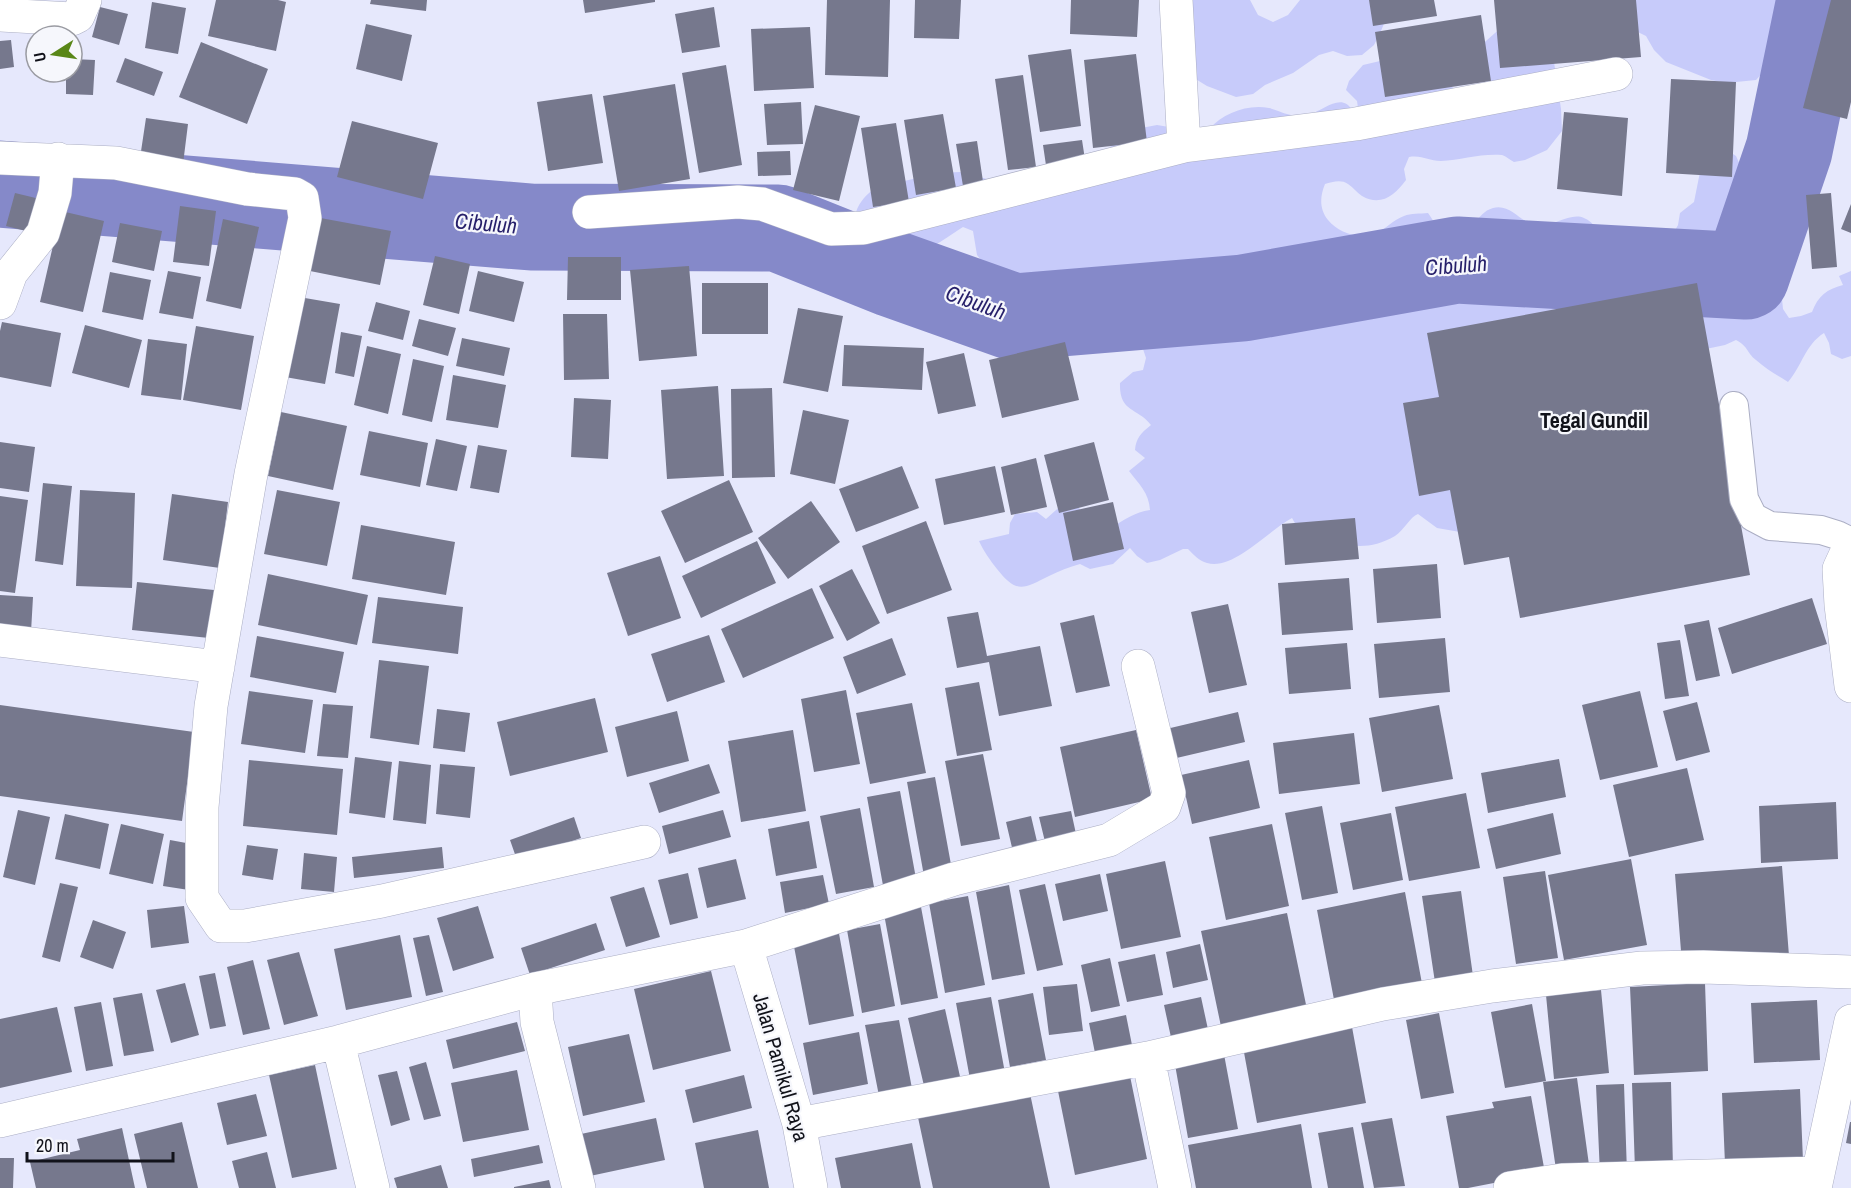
<svg xmlns="http://www.w3.org/2000/svg" width="1851" height="1188" font-family="'Archivo Narrow',sans-serif">
<style>
.green{fill:#c7cbfa}
.lines{fill:none;stroke-linecap:round;stroke-linejoin:round}
.river{stroke:#8589c9;stroke-width:87}
.building{fill:#76788d}
.lane-casing{stroke:#abaec4;stroke-width:30}
.street-casing{stroke:#abaec4;stroke-width:34}
.lane{stroke:#fff;stroke-width:28}
.street{stroke:#fff;stroke-width:33}
.labels{text-anchor:middle;dominant-baseline:central;stroke-width:4.5;stroke-linejoin:round;paint-order:stroke}
.street-label{font-size:21px;fill:#11121a;stroke:#f6f7fc}
.water-label{font-size:22px;font-style:italic;fill:#261f6a;stroke:#f6f7fc}
.neighbourhood-label{font-size:22px;font-weight:bold;fill:#11121a;stroke:#f6f7fc}
</style>
<rect width="100%" height="100%" fill="#e6e8fc"/>
<!-- green -->
<path class="green" d="M1161,0H1250L1258,15L1273,22L1288,15L1300,0H1389L1387,16L1381,31L1374,45L1362,55L1347,56L1333,51L1319,55L1293,73L1265,85L1253,94L1236,97L1207,86L1194,78Z
M1572,0H1831L1833,7L1824,18L1794,31L1784,43L1777,57L1756,80L1726,83L1711,80L1666,62L1654,50L1646,36Z
M1503,26L1554,62L1561,109L1562,131L1547,150L1525,160L1514,162C1510,160 1506,156 1502,155C1482,153 1461,160 1441,161C1428,161 1423,155 1409,157L1404,169L1406,180C1395,195 1381,207 1362,196C1357,193 1353,187 1348,184C1341,179 1332,182 1325,184C1320,196 1319,209 1328,220C1339,233 1359,240 1376,233C1386,229 1393,220 1404,216C1411,213 1420,214 1428,213C1436,224 1439,233 1451,241C1474,235 1475,213 1493,208C1512,203 1521,225 1539,226C1554,226 1571,212 1584,218C1594,222 1600,233 1605,242C1629,235 1641,217 1663,236L1673,234L1678,225L1680,213L1694,202L1701,167L1727,150L1736,156L1746,178L1745,190L1735,211V223L1740,236L1748,274L1762,292L1773,293L1782,299L1783,309L1789,318L1801,316L1812,312C1818,296 1827,289 1843,285L1839,276L1851,271V356L1842,359L1831,354L1829,343L1824,333C1805,345 1802,366 1788,382C1777,375 1766,369 1756,360C1746,352 1749,347 1736,340L1725,345L1701,350L1460,532L1437,528L1418,514C1410,517 1404,530 1395,536C1361,556 1334,541 1300,532L1292,518C1269,530 1233,571 1207,563C1199,561 1194,555 1188,549H1183L1160,560L1147,563L1137,556L1130,548L1113,564L1090,569L1080,564C1069,567 1059,571 1049,576C1023,589 1017,594 997,569C990,560 984,552 979,541L1009,534L1010,523L1015,514L1037,512L1046,519L1065,502L1078,507L1085,515L1111,528C1124,520 1135,512 1150,510C1149,493 1139,484 1129,471L1145,458L1135,450C1136,438 1141,433 1151,425C1137,407 1119,413 1120,383L1133,372L1143,370L1146,358L1142,346L1135,338L1124,333L1100,304L1091,297L1084,289C1061,292 1050,303 1030,286L1029,276L1013,290L1006,301L997,308L986,314L961,319L950,313C944,284 971,281 992,284L991,273L977,255L973,231L963,227C936,244 925,257 891,253C883,252 871,250 866,243C861,237 858,219 856,212C860,201 866,195 875,188L938,173L960,172L991,180L1099,164L1111,146L1136,129L1157,125L1169,127L1209,129C1224,113 1247,104 1269,108C1278,110 1287,116 1296,115C1301,115 1307,115 1311,114C1323,110 1342,92 1352,110L1358,108L1357,101L1346,90L1349,81L1363,65L1393,58L1458,90L1494,92L1470,55Z"/>
<g class="lines">
<!-- river -->
<path class="river" d="M0,184L531,227L778,228L893,274L1014,317L1243,298L1457,260L1746,276L1789,150L1820,0"/>
</g>
<!-- building -->
<path class="building" d="M216,0H278L286,2L276,51L208,36Z
M371,0H427L426,11L370,4Z
M583,0H655V2L585,13Z
M827,0H890L888,77L825,75Z
M915,0H961L959,39L914,38Z
M1071,0H1139L1137,37L1070,34Z
M1369,0H1434L1437,16L1373,26Z
M1494,0H1636L1641,57L1500,68Z
M1831,0H1851V102L1847,119L1803,108Z
M152,2L186,8L178,54L145,48Z
M100,7L128,14L119,45L92,37Z
M714,7L720,47L682,53L675,14Z
M1481,15L1491,81L1385,97L1375,32Z
M366,24L412,35L402,81L356,69Z
M810,27L814,88L754,91L751,29Z
M11,40L14,67L0,69V41Z
M201,42L268,69L247,124L179,97Z
M1071,49L1081,126L1040,132L1028,55Z
M1136,54L1147,142L1093,148L1084,60Z
M125,58L163,72L154,96L116,82Z
M72,59L95,60L93,95L66,94V72H72Z
M726,65L742,165L699,173L682,73Z
M1023,75L1036,167L1008,170L995,79Z
M1671,79L1736,82L1732,177L1666,173Z
M675,84L690,179L619,191L603,96Z
M592,94L603,163L548,171L537,102Z
M801,102L803,144L767,145L764,104Z
M815,105L860,116L839,201L793,190Z
M1564,112L1628,118L1622,196L1557,189Z
M943,114L956,188L916,195L904,120Z
M146,118L188,124L183,164L140,158Z
M352,121L438,143L423,199L337,177Z
M896,123L909,202L873,207L861,128Z
M1082,140L1086,166L1047,172L1043,145Z
M977,141L985,195L965,198L956,144Z
M790,151L791,175L758,176L757,152Z
M15,193L48,201L38,234L6,226Z
M1831,193L1837,267L1812,269L1806,195Z
M1851,204V233L1841,229Z
M180,206L216,211L209,266L173,262Z
M61,211L104,221L83,312L40,302Z
M315,217L391,231L380,285L305,270Z
M223,219L259,227L241,309L206,301Z
M120,223L162,231L154,271L112,262Z
M435,256L470,264L459,314L423,305Z
M568,257H621V300H567Z
M689,266L697,356L639,361L630,270Z
M168,271L201,277L193,319L159,313Z
M478,271L524,282L514,322L469,311Z
M110,272L151,280L143,320L102,312Z
M702,283H768V334H702Z
M1697,283L1750,575L1520,618L1509,557L1464,565L1450,490L1419,496L1403,403L1439,397L1427,333Z
M299,297L340,304L325,384L285,377Z
M376,302L410,311L403,340L368,331Z
M798,308L843,316L828,392L783,383Z
M563,314H607L609,379L564,380Z
M419,319L456,328L448,356L412,346Z
M2,322L61,333L51,387L0,377V331Z
M85,325L142,340L129,388L72,373Z
M196,326L254,336L241,410L183,400Z
M341,332L362,336L354,377L335,373Z
M462,338L510,348L504,376L456,366Z
M148,339L187,344L181,400L141,395Z
M1065,342L1079,400L1002,418L989,360Z
M844,345L924,348L922,390L842,386Z
M367,346L401,354L388,414L354,405Z
M964,353L976,406L938,414L926,362Z
M413,359L444,366L432,422L402,415Z
M453,375L506,385L498,428L446,420Z
M718,386L724,476L667,479L661,390Z
M772,388L775,477L732,478L731,389Z
M574,398L611,400L608,459L571,457Z
M803,410L849,420L835,484L790,474Z
M281,412L347,426L333,490L268,476Z
M369,431L428,443L420,487L360,475Z
M436,439L467,446L457,491L426,485Z
M0,442L35,447L29,492L0,488Z
M1094,442L1109,500L1059,513L1044,455Z
M478,445L507,450L499,493L470,488Z
M1036,458L1047,507L1011,515L1001,467Z
M902,466L919,508L856,532L839,489Z
M995,466L1005,512L944,525L935,479Z
M729,480L753,532L685,563L661,511Z
M43,483L72,486L63,565L35,561Z
M80,490L135,493L132,588L76,586Z
M277,490L340,502L327,566L264,554Z
M172,494L228,502L220,568L163,560Z
M0,496L28,500L15,593L0,591Z
M811,501L840,542L788,579L758,538Z
M1113,502L1124,549L1073,561L1063,513Z
M1355,518L1359,559L1285,565L1282,524Z
M926,521L952,590L887,614L862,546Z
M361,525L455,542L446,595L352,579Z
M757,541L776,583L701,618L682,576Z
M660,556L681,618L628,636L607,573Z
M1437,564L1441,618L1377,623L1373,569Z
M852,569L880,623L847,641L819,586Z
M268,574L368,595L357,645L258,625Z
M1349,578L1353,630L1282,635L1278,583Z
M137,582L214,590L209,638L132,630Z
M812,588L834,638L743,678L721,629Z
M0,595L33,597L31,632L0,630Z
M378,597L463,607L458,654L372,643Z
M1812,598L1827,644L1732,674L1718,628Z
M1228,604L1247,685L1209,693L1191,612Z
M978,612L987,656L1040,646L1052,706L999,716L989,662L957,668L947,617Z
M1094,615L1110,686L1076,693L1060,623Z
M1709,620L1720,676L1696,681L1684,625Z
M709,635L725,682L667,702L651,654Z
M257,636L344,652L336,693L250,677Z
M892,638L906,675L857,694L843,657Z
M1445,638L1450,692L1379,698L1374,644Z
M1680,640L1689,696L1665,699L1657,643Z
M1347,643L1351,689L1289,694L1285,648Z
M379,660L429,666L419,745L370,738Z
M979,682L992,750L957,756L945,688Z
M846,690L860,764L814,772L801,699Z
M249,691L313,700L305,753L241,744Z
M1640,691L1658,767L1600,780L1582,705Z
M595,698L608,752L510,776L497,722Z
M1697,702L1710,752L1676,761L1663,711Z
M912,703L926,773L870,784L856,713Z
M323,704L353,706L348,758L317,756Z
M0,705L194,732L182,821L0,796Z
M1439,705L1453,779L1382,792L1369,718Z
M437,709L470,713L465,752L433,748Z
M677,711L689,761L627,777L615,727Z
M1238,712L1245,742L1168,760L1162,730Z
M793,730L806,811L741,822L728,741Z
M1136,730L1152,799L1075,817L1060,747Z
M1354,733L1360,784L1279,794L1273,743Z
M983,754L1000,839L961,846L945,761Z
M355,757L392,762L385,818L349,813Z
M1559,759L1566,797L1488,813L1481,773Z
M249,760L343,769L337,835L243,826Z
M1249,760L1260,808L1192,824L1181,775Z
M399,761L431,765L426,824L393,820Z
M440,764L475,767L470,818L436,814Z
M709,764L720,793L659,813L649,783Z
M1687,768L1704,840L1629,857L1613,785Z
M935,777L952,870L924,876L907,782Z
M900,791L917,884L884,891L867,797Z
M1466,793L1480,868L1409,881L1395,807Z
M1836,802L1838,859L1761,863L1759,806Z
M1322,806L1338,893L1302,900L1285,813Z
M860,808L874,887L836,894L820,816Z
M18,810L50,817L35,885L3,877Z
M723,810L731,837L669,854L662,826Z
M1071,811L1078,843L1047,850L1039,817Z
M1391,813L1403,880L1353,890L1340,823Z
M1553,813L1561,854L1496,869L1487,829Z
M65,814L109,824L100,869L55,859Z
M1031,816L1039,850L1014,856L1006,822Z
M574,817L581,838L517,860L510,840Z
M809,821L817,868L776,876L768,829Z
M121,824L164,834L153,884L109,874Z
M1272,824L1289,906L1226,920L1209,837Z
M170,840L197,845L189,890L163,886Z
M247,845L278,849L273,880L242,875Z
M442,847L444,868L354,878L352,857Z
M304,853L337,857L334,892L301,889Z
M736,859L746,899L707,908L698,868Z
M1631,859L1647,945L1564,960L1548,875Z
M1165,861L1181,937L1121,949L1106,874Z
M1782,866L1789,956L1682,964L1675,874Z
M1545,871L1558,958L1516,964L1503,877Z
M688,873L698,918L670,925L658,880Z
M1100,874L1108,911L1063,921L1055,884Z
M823,875L829,904L785,913L780,882Z
M60,883L78,887L60,962L42,957Z
M1045,884L1063,965L1037,971L1019,890Z
M1009,885L1025,974L992,980L976,892Z
M644,887L660,937L626,947L610,897Z
M1461,891L1474,983L1436,989L1422,896Z
M1405,892L1423,989L1335,1005L1317,910Z
M968,896L985,985L945,993L929,903Z
M184,906L189,943L151,948L147,910Z
M478,906L494,958L453,971L437,918Z
M921,907L938,998L901,1005L884,914Z
M1287,913L1309,1019L1223,1036L1201,931Z
M93,920L126,932L113,969L80,957Z
M596,923L605,950L530,975L521,948Z
M880,924L895,1006L862,1013L847,930Z
M838,928L854,1016L809,1025L792,936Z
M400,935L412,997L346,1010L334,949Z
M429,935L443,992L426,996L413,938Z
M1200,944L1208,980L1173,988L1166,952Z
M299,952L318,1016L284,1025L267,960Z
M1155,954L1163,995L1127,1002L1118,962Z
M1110,958L1120,1006L1091,1012L1081,965Z
M253,960L270,1029L243,1035L227,967Z
M711,971L731,1051L653,1070L634,989Z
M215,973L226,1026L210,1029L199,976Z
M185,983L199,1035L171,1043L156,990Z
M1705,983L1708,1071L1634,1075L1630,987Z
M1077,984L1083,1031L1049,1035L1043,987Z
M1601,990L1609,1073L1554,1079L1546,995Z
M142,993L154,1051L124,1056L113,998Z
M1033,993L1046,1060L1010,1067L998,1000Z
M991,997L1005,1073L970,1079L956,1003Z
M1201,997L1209,1034L1172,1042L1164,1005Z
M1817,1000L1820,1060L1754,1063L1751,1003Z
M101,1002L113,1066L86,1071L74,1007Z
M1532,1004L1546,1081L1505,1088L1491,1012Z
M57,1007L72,1072L0,1088V1019Z
M945,1009L961,1081L925,1090L908,1018Z
M1439,1013L1454,1093L1421,1099L1406,1020Z
M1126,1015L1133,1050L1096,1058L1089,1023Z
M899,1020L914,1099L881,1106L865,1025Z
M517,1022L525,1051L453,1069L446,1040Z
M1352,1027L1366,1103L1257,1123L1243,1047Z
M859,1032L868,1084L813,1095L803,1043Z
M629,1034L645,1102L583,1116L568,1047Z
M1223,1049L1238,1129L1188,1138L1174,1059Z
M426,1062L441,1116L424,1120L409,1067Z
M315,1065L337,1169L292,1178L269,1075Z
M517,1070L529,1130L463,1142L451,1083Z
M397,1071L410,1120L391,1126L378,1075Z
M744,1075L752,1108L693,1123L685,1090Z
M1130,1076L1147,1159L1075,1175L1058,1091Z
M1577,1078L1590,1172L1557,1176L1543,1082Z
M1671,1082L1673,1169L1635,1170L1632,1083Z
M1028,1084L1050,1188H933L916,1108Z
M1624,1084L1627,1173L1600,1174L1596,1085Z
M1800,1089L1803,1161L1725,1164L1722,1093Z
M256,1094L267,1136L227,1145L217,1103Z
M1531,1096L1545,1173L1468,1188H1459L1446,1116L1494,1108L1492,1102Z
M656,1118L665,1160L590,1176L581,1134Z
M1392,1118L1405,1186L1374,1188L1361,1123Z
M182,1122L198,1188H147L134,1134Z
M1850,1122H1851V1144L1846,1143Z
M1301,1124L1312,1188H1196L1188,1145Z
M1353,1127L1364,1188H1328L1318,1133Z
M122,1128L135,1188H36L30,1162L80,1150L77,1139Z
M758,1130L769,1188H704L695,1143Z
M912,1143L921,1188H841L835,1158Z
M539,1145L543,1163L474,1177L471,1159Z
M267,1152L276,1188H239L232,1161Z
M0,1158H14L13,1188H0Z
M441,1165L448,1188H397L394,1178Z
M549,1180L551,1188H514V1187Z"/>
<g class="lines">
<defs>
<path id="lane" d="M1734,406L1744,499L1753,517L1770,526L1821,530L1837,535L1851,542"/>
<path id="street" d="M1176,0L1184,146
M0,15L72,19L78,16L85,0
M0,158L116,163L247,189L295,194L302,198L305,218L251,474L211,706L202,807V898L221,926H245L382,901L644,842
M589,212L738,202L762,204L831,229L863,228L1184,146L1356,124L1616,74
M0,303L11,273L43,233L55,193L58,159
M1851,543L1839,569L1841,605L1851,686
M0,640L218,667
M746,946L799,1124L811,1188
M535,989L537,1022L579,1188
M338,1042L373,1188
M1148,1058L1175,1188
M0,1121L338,1042L535,989L746,946L954,879L1109,840L1164,807L1169,793L1138,666
M799,1124L1148,1058L1383,1004L1492,986L1642,968L1703,967L1851,972
M1510,1188L1562,1180L1817,1173
M1815,1188L1851,1021"/>
</defs>
<!-- lane casing -->
<use href="#lane" class="lane-casing"/>
<!-- street casing -->
<use href="#street" class="street-casing"/>
<!-- lane -->
<use href="#lane" class="lane"/>
<!-- street -->
<use href="#street" class="street"/>
</g>
<g class="labels">
<!-- street labels -->
<g class="street-label">
<text transform="translate(781 1067) rotate(74)">Jalan Pamikul Raya</text>
</g>
<!-- water labels -->
<g class="water-label">
<text transform="translate(486 223) rotate(5)">Cibuluh</text>
<text transform="translate(1456 265) rotate(-4)">Cibuluh</text>
<text transform="translate(976 302) rotate(20)">Cibuluh</text>
</g>
<!-- neighbourhood labels -->
<g class="neighbourhood-label">
<text x="1594" y="420">Tegal Gundil</text>
</g>
</g>
<!-- north arrow -->
<g transform="translate(54 54) rotate(258)"><circle r="28" fill="#f6f7fc" stroke="#9a9ba2" stroke-width="1.5"/>
<path d="M0-4.5L10 22L0 15L-10 22Z" fill="#598717"/>
<text y="-9" font-size="16" font-weight="bold" text-anchor="middle" fill="#11121a">U</text>
</g>
<!-- scale -->
<path d="M27 1152v9h146v-9" fill="none" stroke="#11121a" stroke-width="3"/>
<text x="36" y="1152" font-size="18" fill="#11121a" stroke="#f6f7fc" stroke-width="4.5" paint-order="stroke">20 m</text>
</svg>
